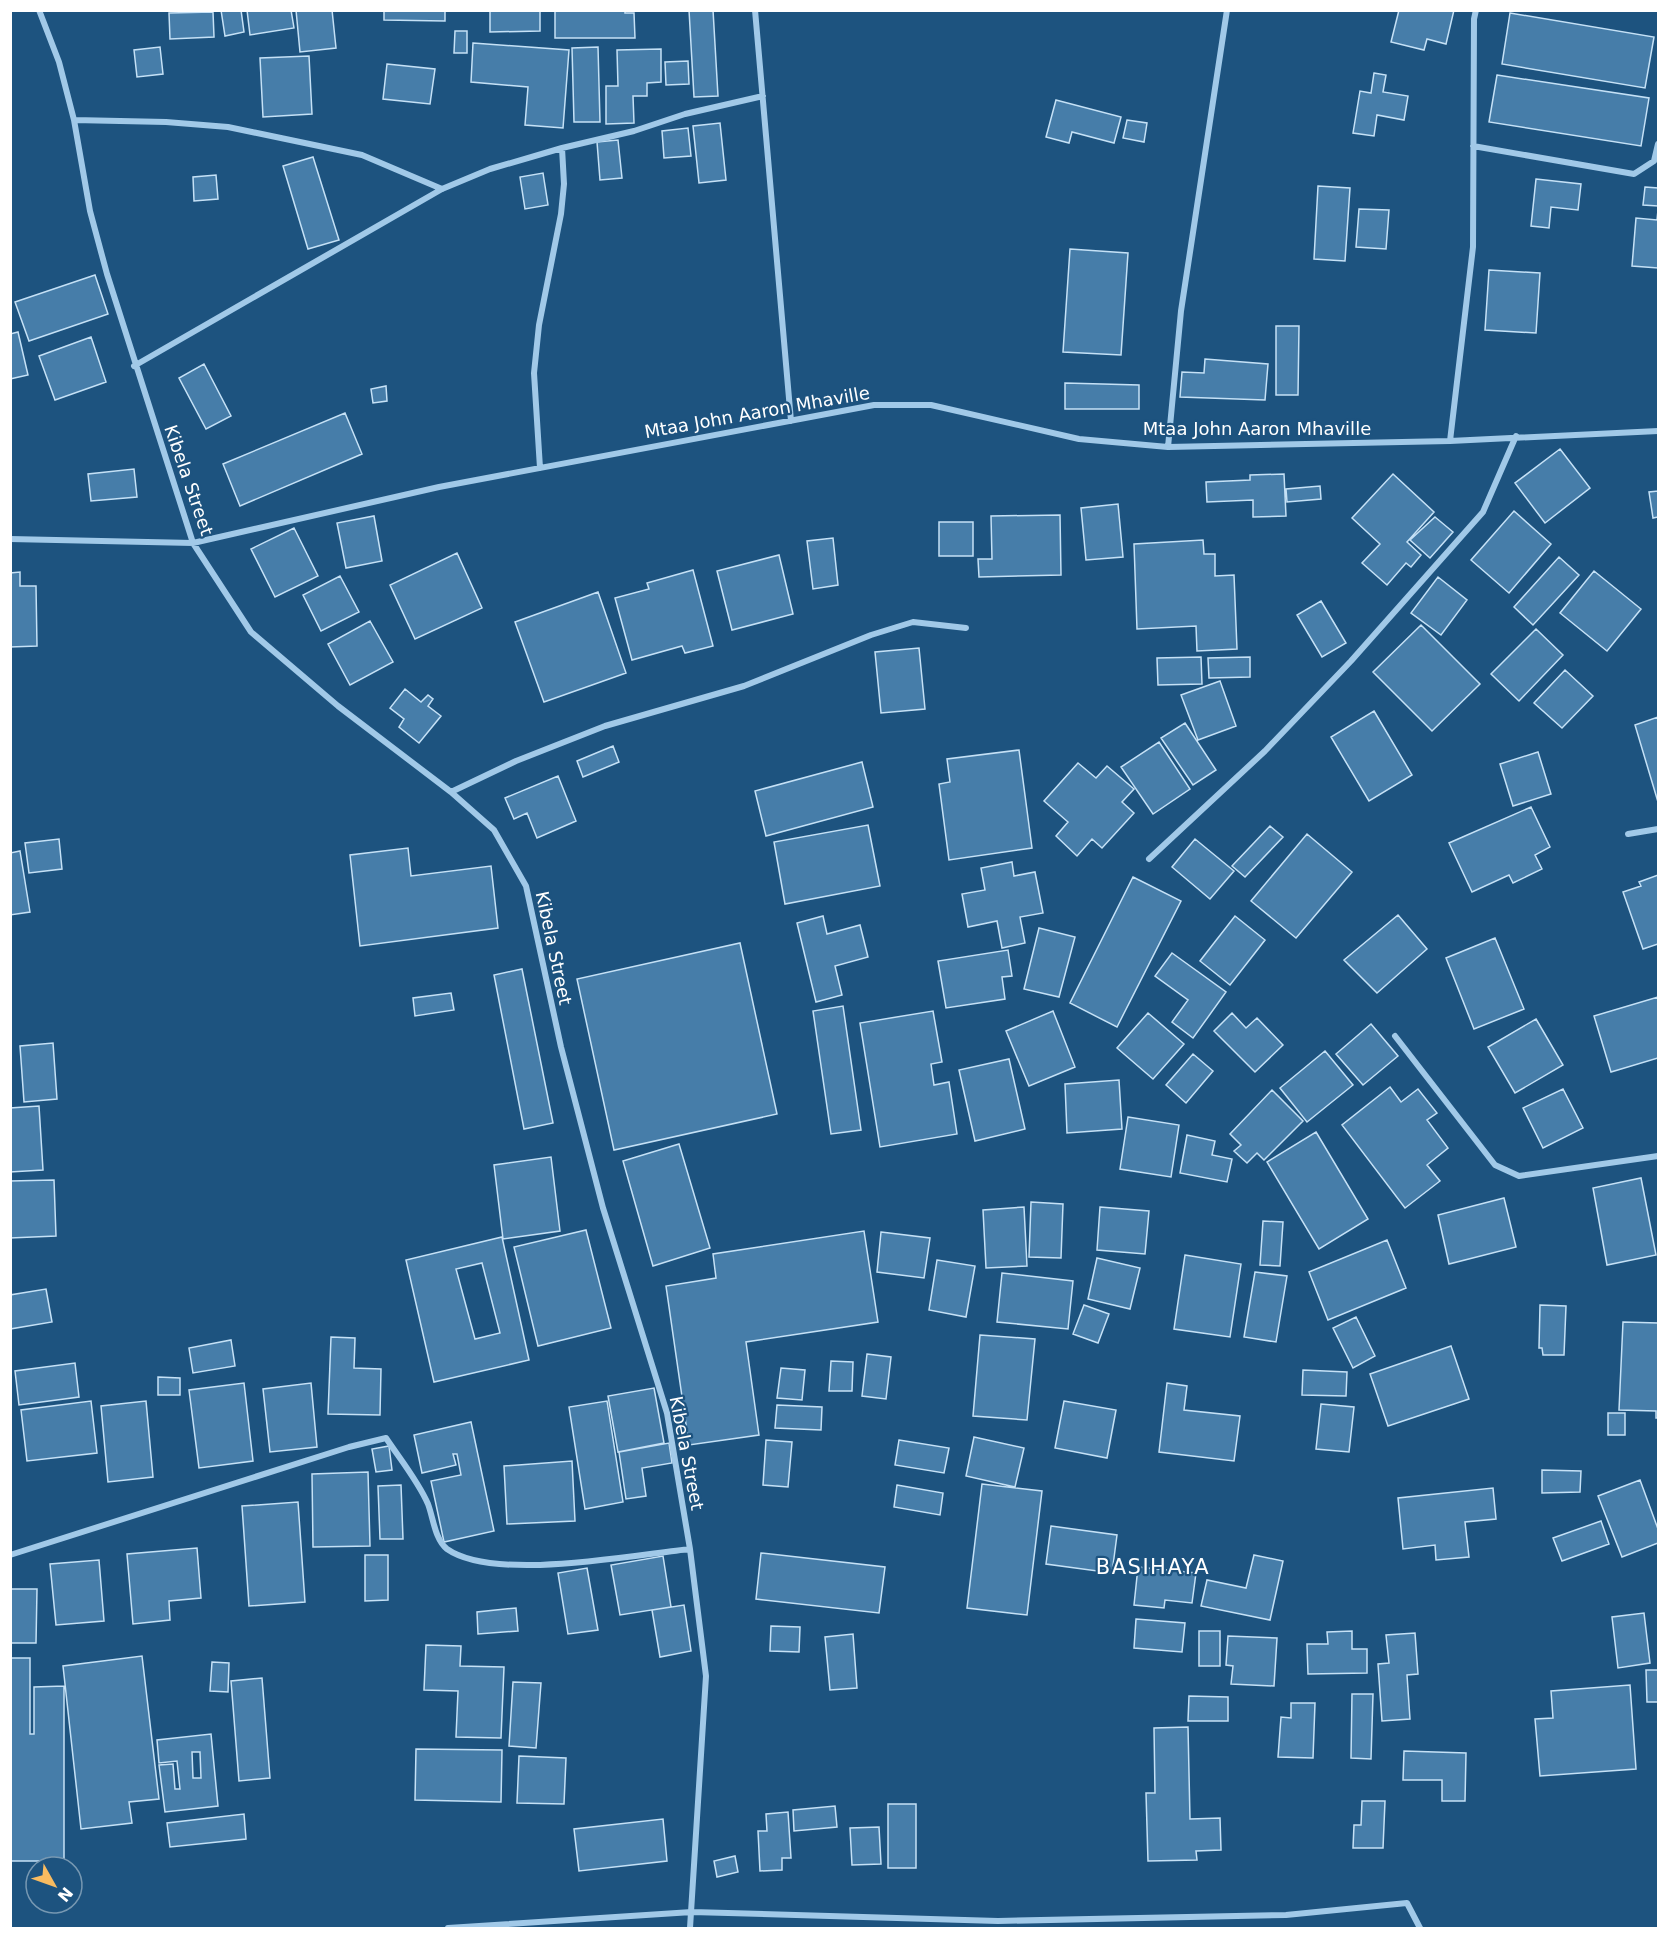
<svg xmlns="http://www.w3.org/2000/svg" width="1669" height="1939" font-family="'DejaVu Sans',sans-serif">
<style>
.building{fill:#467da9;stroke:#c5e1f6;stroke-width:1.5;fill-rule:evenodd}
.lines{fill:none;stroke-linecap:round;stroke-linejoin:round}
.street{stroke:#a1c9e8;stroke-width:6}
.labels{text-anchor:middle;dominant-baseline:central;stroke-width:4.5;stroke-linejoin:round;paint-order:stroke}
.street-label{font-size:18px;fill:#fff;stroke:#1d537f}
.quarter-label{font-size:21px;letter-spacing:1.5px;fill:#fff;stroke:#1d537f}
</style>
<rect width="100%" height="100%" fill="#1d537f"/>
<!-- building -->
<path class="building" d="M221,10H241L244,32L225,36Z
M247,10H291L294,28L250,35Z
M296,10H332L336,48L300,52Z
M384,10H445V21L384,20Z
M490,10H540V31L490,32Z
M555,10H625V13H634L635,38H555Z
M689,10H713L718,96L694,97Z
M1399,10H1454L1446,44L1427,39L1424,50L1391,42Z
M213,12L214,37L170,39L169,13Z
M1510,13L1654,37L1645,88L1502,64Z
M455,31H467V53H454Z
M473,43L569,50L563,128L525,125L528,87L471,82Z
M160,47L163,74L137,77L134,50Z
M598,47L600,122H574L572,48Z
M661,49V82L647,83V96H633L634,123L606,124V86H618L617,50Z
M309,56L312,114L263,117L260,58Z
M688,61L689,84L666,85L665,62Z
M387,64L435,69L430,104L383,99Z
M1374,73L1386,75L1383,92L1408,96L1404,120L1377,115L1374,136L1353,133L1360,91L1371,93Z
M1497,75L1649,98L1641,146L1489,122Z
M1056,100L1121,117L1114,143L1072,132L1069,143L1046,137Z
M1127,120L1147,123L1144,142L1123,138Z
M720,123L726,180L699,183L693,126Z
M688,128L691,156L664,158L662,131Z
M618,140L622,178L600,180L597,142Z
M313,157L339,240L308,249L283,166Z
M543,173L548,205L525,209L520,177Z
M216,175L218,199L194,201L193,177Z
M1536,179L1581,184L1578,210L1551,207L1549,228L1531,226Z
M1318,186L1350,188L1345,261L1314,259Z
M1645,187L1658,188V206L1643,205Z
M1359,209L1389,210L1386,249L1356,247Z
M1658,210V268L1632,266L1636,218L1657,220Z
M1070,249L1128,253L1121,355L1063,352Z
M1489,270L1540,273L1536,333L1485,330Z
M95,275L108,314L29,341L15,302Z
M1276,326H1299L1298,395H1276Z
M18,332L28,375L10,379V334Z
M91,337L106,382L55,400L39,356Z
M1205,359L1268,364L1265,400L1180,397L1182,372L1204,373Z
M204,364L231,416L206,429L179,378Z
M1065,383L1139,385V409H1065Z
M386,386L387,401L373,403L371,389Z
M345,413L362,454L240,506L223,464Z
M1560,449L1590,488L1545,523L1515,483Z
M134,469L137,497L91,501L88,474Z
M1284,474L1286,516L1253,517V500L1207,502L1206,482L1250,480V475Z
M1393,474L1434,512L1407,542L1421,555L1411,567L1406,563L1387,585L1362,563L1380,544L1352,518Z
M1320,486L1321,499L1287,502L1286,489Z
M1658,491V517L1653,518L1649,492Z
M1118,504L1123,557L1086,560L1081,508Z
M1514,511L1551,544L1509,593L1471,560Z
M1060,515L1061,575L979,577L978,559H992L991,516Z
M374,516L382,561L346,568L337,523Z
M1435,517L1453,532L1430,558L1410,540Z
M939,522H973V556H939Z
M294,528L318,576L275,597L251,549Z
M833,538L838,585L813,589L807,541Z
M1203,540L1204,554H1215V576L1234,575L1237,649L1197,651L1196,626L1137,629L1134,544Z
M457,553L482,608L415,639L390,585Z
M779,555L793,614L732,630L717,571Z
M1559,557L1579,575L1533,625L1514,607Z
M693,570L713,646L685,653L682,646L632,660L615,598L649,589L647,583Z
M1594,571L1641,609L1607,651L1560,613Z
M20,572V586H36L37,646L10,647V573Z
M340,576L359,612L321,631L303,595Z
M1438,577L1467,600L1441,635L1411,613Z
M598,592L626,673L544,702L515,622Z
M1321,601L1346,643L1322,657L1297,615Z
M370,621L393,662L350,685L328,644Z
M1421,625L1480,684L1432,731L1373,672Z
M1536,629L1563,655L1519,701L1491,674Z
M919,648L925,709L881,713L875,652Z
M1201,657L1202,684L1158,685L1157,658Z
M1250,657V677L1209,678L1208,658Z
M1565,670L1593,696L1562,728L1534,703Z
M1220,681L1236,726L1198,740L1181,695Z
M405,689L421,702L428,695L433,699L428,706L441,716L419,743L399,727L404,719L390,708Z
M1374,711L1412,775L1369,801L1331,737Z
M1658,717V802L1635,725Z
M1185,723L1216,770L1193,785L1161,738Z
M1159,742L1190,789L1153,814L1121,767Z
M613,746L619,762L583,777L577,761Z
M1019,750L1032,848L949,860L939,784L950,782L947,759Z
M1538,752L1551,794L1513,806L1500,764Z
M862,762L873,807L766,836L755,791Z
M1078,763L1096,778L1107,766L1134,789L1122,802L1134,813L1102,848L1092,839L1077,856L1056,836L1068,822L1044,801Z
M558,776L576,821L537,838L527,813L514,819L505,798Z
M1531,807L1550,847L1535,855L1542,869L1513,883L1509,875L1472,892L1449,843Z
M868,825L880,886L785,904L774,842Z
M1270,826L1283,837L1245,877L1232,866Z
M1307,834L1352,872L1296,938L1251,901Z
M59,839L62,869L29,873L25,843Z
M1195,839L1234,871L1210,899L1172,867Z
M408,848L411,876L491,866L498,928L360,946L350,855Z
M20,851L30,912L10,915V853Z
M1012,862L1014,876L1035,872L1043,913L1020,917L1025,943L1002,948L997,921L968,927L962,894L985,890L981,868Z
M1658,875V944L1643,949L1623,892L1641,886L1639,882Z
M1133,877L1181,901L1117,1027L1070,1003Z
M1398,915L1427,949L1377,993L1344,960Z
M823,916L827,934L860,925L868,957L835,966L842,995L816,1002L797,923Z
M1235,916L1265,940L1230,985L1200,961Z
M1039,928L1075,937L1059,997L1024,989Z
M1495,938L1524,1009L1474,1029L1446,958Z
M740,943L777,1114L614,1150L577,979Z
M1008,950L1012,976L1002,977L1005,999L946,1008L938,961Z
M1172,953L1226,992L1193,1038L1172,1022L1188,1000L1155,976Z
M522,969L553,1123L524,1129L494,975Z
M451,993L454,1010L415,1016L413,998Z
M1658,997V1058L1611,1072L1594,1016Z
M843,1006L861,1130L831,1134L813,1011Z
M933,1011L942,1062L931,1064L934,1085L949,1082L957,1134L880,1147L860,1023Z
M1053,1011L1075,1067L1029,1086L1006,1031Z
M1148,1013L1184,1044L1153,1079L1117,1048Z
M1232,1013L1246,1028L1257,1018L1283,1045L1255,1072L1214,1031Z
M1536,1019L1563,1065L1515,1093L1488,1047Z
M1371,1024L1398,1056L1363,1085L1336,1054Z
M53,1043L57,1099L24,1102L20,1046Z
M1325,1051L1353,1085L1307,1122L1280,1088Z
M1193,1054L1213,1071L1186,1103L1166,1085Z
M1009,1059L1025,1129L975,1141L959,1070Z
M1119,1080L1122,1129L1067,1133L1065,1084Z
M1390,1087L1401,1102L1418,1089L1437,1113L1427,1120L1448,1148L1427,1165L1440,1181L1405,1208L1342,1125Z
M1563,1089L1583,1128L1543,1148L1523,1108Z
M1272,1090L1303,1121L1264,1160L1257,1153L1247,1163L1234,1151L1241,1145L1230,1134Z
M39,1106L43,1170L10,1172V1108Z
M1128,1117L1179,1125L1171,1177L1120,1169Z
M1316,1132L1368,1219L1319,1249L1267,1162Z
M1187,1135L1215,1141L1212,1155L1232,1159L1227,1182L1180,1173Z
M679,1144L710,1248L653,1266L623,1161Z
M551,1157L560,1231L503,1239L494,1165Z
M1641,1178L1656,1255L1607,1265L1593,1188Z
M54,1180L56,1236L10,1238V1181Z
M1504,1198L1516,1247L1449,1264L1438,1215Z
M1031,1202L1063,1204L1061,1258L1029,1257Z
M1024,1207L1027,1266L986,1268L983,1210Z
M1100,1207L1149,1211L1145,1254L1097,1250Z
M1263,1221L1283,1222L1280,1266L1260,1265Z
M586,1230L611,1328L538,1346L514,1247Z
M864,1231L878,1322L746,1342L759,1435L689,1445L666,1286L716,1278L713,1254Z
M881,1232L930,1238L924,1278L877,1272Z
M502,1237L529,1360L434,1382L406,1260ZM482,1263L500,1333L475,1339L456,1269Z
M1387,1240L1406,1288L1328,1320L1309,1272Z
M1185,1255L1241,1264L1230,1337L1174,1329Z
M1097,1258L1140,1268L1130,1309L1088,1299Z
M937,1260L975,1266L966,1317L929,1310Z
M1255,1272L1287,1276L1276,1342L1244,1337Z
M1002,1273L1073,1281L1068,1329L997,1322Z
M46,1289L52,1322L10,1329V1295Z
M1084,1305L1109,1314L1098,1343L1073,1334Z
M1540,1305L1566,1306L1564,1355H1543L1542,1348H1539Z
M1356,1317L1375,1356L1353,1368L1333,1328Z
M1623,1322L1658,1323V1418H1656V1411L1619,1410Z
M980,1335L1035,1339L1027,1420L973,1416Z
M331,1337L355,1338L354,1368L381,1369L380,1415L328,1414Z
M231,1340L235,1366L193,1373L189,1348Z
M1451,1346L1469,1399L1388,1426L1370,1374Z
M867,1354L891,1357L886,1399L862,1396Z
M831,1361L853,1362L852,1391H829Z
M75,1363L79,1397L19,1405L15,1371Z
M781,1368L805,1370L802,1400L777,1398Z
M1303,1370L1347,1372L1346,1396L1302,1395Z
M158,1377L180,1378V1395H158Z
M244,1383L253,1461L199,1468L189,1390Z
M311,1383L317,1447L270,1452L263,1389Z
M1167,1383L1187,1386L1184,1410L1240,1416L1234,1461L1159,1452Z
M654,1388L664,1443L618,1452L608,1396Z
M91,1401L97,1453L27,1461L21,1410Z
M146,1401L153,1477L108,1482L101,1406Z
M607,1401L623,1502L585,1509L569,1407Z
M1064,1401L1116,1410L1107,1458L1055,1448Z
M1321,1404L1354,1407L1349,1452L1316,1449Z
M777,1405L822,1407L821,1430L775,1428Z
M1608,1413H1625V1435H1608Z
M471,1422L494,1531L444,1542L431,1481L461,1475L457,1454H453L456,1465L422,1473L414,1435Z
M974,1437L1024,1448L1015,1487L966,1476Z
M766,1440L792,1442L788,1487L763,1485Z
M899,1440L949,1448L944,1473L895,1465Z
M669,1443L672,1463L642,1468L646,1496L626,1499L619,1452Z
M389,1446L392,1470L376,1472L372,1449Z
M572,1461L575,1521L507,1524L504,1466Z
M1542,1470L1581,1471L1580,1492L1542,1493Z
M368,1472L370,1546L313,1547L312,1474Z
M1640,1480L1658,1529V1543L1622,1557L1598,1496Z
M982,1484L1042,1491L1027,1615L967,1608Z
M401,1485L403,1539H380L378,1486Z
M897,1485L943,1493L940,1515L894,1507Z
M1493,1488L1496,1519L1465,1522L1469,1557L1436,1560L1435,1545L1403,1549L1398,1498Z
M298,1502L305,1602L249,1606L242,1506Z
M1601,1521L1609,1544L1562,1561L1553,1538Z
M1051,1526L1117,1535L1112,1573L1046,1564Z
M197,1548L201,1598L169,1601L170,1620L133,1624L127,1554Z
M761,1553L885,1567L879,1613L756,1599Z
M365,1555H388V1600L365,1601Z
M1254,1555L1283,1561L1270,1620L1201,1606L1207,1580L1246,1588Z
M663,1556L671,1607L620,1615L611,1565Z
M99,1560L104,1621L56,1625L50,1564Z
M1138,1567L1196,1573L1192,1603L1165,1600L1164,1608L1134,1605Z
M587,1568L598,1630L568,1634L558,1573Z
M10,1589H37L36,1643H10Z
M684,1605L691,1651L660,1657L652,1610Z
M516,1608L518,1631L478,1634L477,1612Z
M1644,1613L1650,1663L1618,1668L1612,1617Z
M1136,1619L1185,1623L1182,1652L1134,1648Z
M771,1626L800,1627L799,1652L770,1651Z
M1199,1631H1220V1666H1199Z
M1352,1631V1649H1367V1673L1308,1674L1307,1644H1328L1327,1632Z
M1415,1633L1418,1674L1407,1675L1410,1719L1382,1721L1378,1664L1389,1663L1386,1635Z
M853,1634L857,1688L830,1690L825,1637Z
M1228,1636L1277,1638L1274,1686L1231,1684L1233,1666L1226,1665Z
M426,1645L461,1646L460,1666L504,1667L501,1738L456,1737L458,1691L424,1690Z
M142,1656L159,1799L129,1802L132,1823L81,1829L63,1666Z
M10,1658H30V1734H34V1687L64,1686V1861H10Z
M212,1662L229,1663L228,1692L210,1691Z
M1646,1670H1658V1702H1647Z
M262,1678L270,1778L239,1781L231,1681Z
M513,1682L541,1683L536,1748L509,1746Z
M1630,1685L1636,1769L1540,1776L1535,1719L1553,1718L1551,1691Z
M1352,1694H1373L1371,1759L1351,1758Z
M1189,1696L1228,1697V1721H1188Z
M1291,1703H1315L1313,1758L1278,1757L1281,1717L1291,1718Z
M1188,1727L1190,1819L1220,1818L1221,1850L1196,1851L1197,1860L1148,1861L1146,1793H1155L1154,1728Z
M211,1734L218,1806L165,1812L159,1765L173,1764L175,1789H180L177,1761L159,1763L157,1740ZM192,1752H200L201,1778H193Z
M416,1749L502,1750L501,1802L415,1800Z
M1404,1751L1466,1753L1465,1801H1442V1780H1403Z
M519,1756L566,1758L564,1804L517,1803Z
M1362,1801H1385L1383,1848H1353L1354,1825H1361Z
M888,1804H916V1868H888Z
M835,1806L837,1827L794,1831L793,1810Z
M788,1812L791,1858H782V1870L760,1871L758,1831H767L766,1814Z
M244,1814L246,1839L170,1847L167,1823Z
M663,1819L667,1861L579,1871L574,1829Z
M879,1827L881,1864L852,1865L850,1828Z
M735,1856L738,1872L717,1877L714,1861Z"/>
<g class="lines">
<!-- street -->
<path class="street" d="M39,10L59,62L74,120L90,211L107,274L193,543L251,632L338,706L451,792L494,830L526,886L561,1047L603,1208L667,1413L690,1549L706,1676L690,1928
M755,10L791,421
M74,120L166,122L228,127L362,155L442,189
M1473,146L1634,174L1654,161L1658,144
M134,366L442,189L490,169L562,148L634,131L685,114L763,96
M1450,441L1473,247L1474,19L1476,10
M1168,447L1181,311L1227,10
M540,468L534,373L539,325L561,214L564,184L562,148
M10,539L193,543L439,487L874,405H931L1079,439L1168,447L1450,441L1658,431
M451,792L516,761L605,726L744,686L871,635L913,622L966,628
M1628,834L1658,829
M1149,859L1265,751L1351,661L1483,512L1516,436
M1395,1036L1495,1165L1519,1176L1658,1156
M10,1555L349,1447L386,1438C400,1459 418,1481 428,1504C433,1517 435,1540 447,1549C494,1582 633,1555 690,1549
M448,1928L692,1912L998,1921L1286,1915L1407,1903L1420,1928"/>
</g>
<g class="labels">
<!-- street labels -->
<g class="street-label">
<text transform="translate(757 412) rotate(-10)">Mtaa John Aaron Mhaville</text>
<text x="1257" y="428">Mtaa John Aaron Mhaville</text>
<text transform="translate(189 480) rotate(71)">Kibela Street</text>
<text transform="translate(554 948) rotate(78)">Kibela Street</text>
<text transform="translate(687 1453) rotate(79)">Kibela Street</text>
</g>
<!-- quarter labels -->
<g class="quarter-label">
<text x="1153" y="1567">BASIHAYA</text>
</g>
</g>
<!-- border -->
<rect width="1669" height="1939" fill="none" stroke="#ffffff" stroke-width="24"/>
<!-- north arrow -->
<g transform="translate(54 1885) rotate(130)"><circle r="28" fill="#1d537f" stroke="#7798b2" stroke-width="1.5"/>
<path d="M0-4.5L10 22L0 15L-10 22Z" fill="#f8bb60"/>
<text y="-9" font-size="16" font-weight="bold" text-anchor="middle" fill="#ffffff">N</text>
</g>
</svg>
